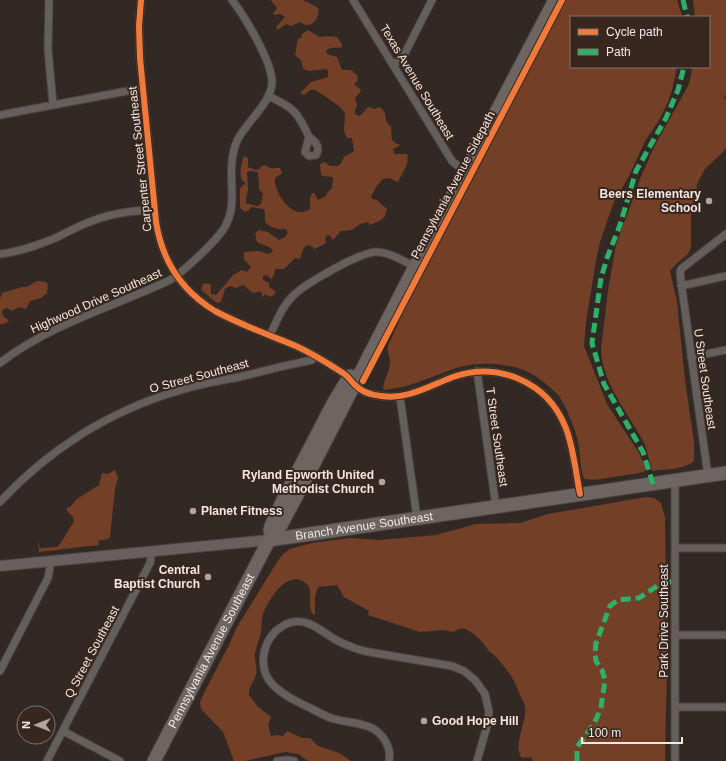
<svg xmlns="http://www.w3.org/2000/svg" width="726" height="761" font-family="Helvetica,sans-serif">
<style>
.forest{fill:#733f27;fill-rule:evenodd}
.lines{fill:none;stroke-linecap:round;stroke-linejoin:round}
.street-casing{stroke:#4c4440;stroke-width:9}
.secondary-casing{stroke:#4c4440;stroke-width:12}
.highway-casing{stroke:#4c4440;stroke-width:15}
.street{stroke:#645f5d;stroke-width:7}
.secondary{stroke:#67605f;stroke-width:10}
.highway{stroke:#6d6561;stroke-width:13}
.quiet{stroke:#2db169;stroke-width:5;stroke-dasharray:10 5;stroke-linecap:butt}
.cycleway-casing{stroke:#38271f;stroke-width:8}
.cycleway{stroke:#f17a3a;stroke-width:6}
.poi-dot{fill:#afa4a0;stroke:#38271f;stroke-width:1.5}
.labels{text-anchor:middle;dominant-baseline:central;stroke-width:4;stroke-linejoin:round;paint-order:stroke}
.street-label{font-size:12px;fill:#f3e7e2;stroke:#38271f}
.poi-label{font-size:12px;font-weight:bold;fill:#f3e7e2;stroke:#38271f;text-anchor:end}
</style>
<rect width="100%" height="100%" fill="#322925"/>
<!-- forest -->
<path class="forest" d="M271,0H304L305,2H308L318,8C320,15 315,26 306,25C304,25 302,23 300,22L291,26L286,24L277,30L276,27L285,17L280,14L275,15L273,14L277,8Z
M563,0H677L682,15V17H571V67H677L672,90L668,102L658,122L645,141L629,176L614,202L610,213L600,242L596,261L586,322L584,346L607,404L639,453L645,467V471L640,473L594,480L584,479C579,464 581,447 575,431C573,425 563,400 559,396C538,375 525,367 495,364C483,363 471,364 459,367C435,375 410,388 384,390L383,388C384,380 390,370 390,362C390,356 387,354 388,346L408,301L430,261L436,241L493,134L539,42Z
M693,0H726V94L724,98L726,100V147L723,152L705,169L697,184L696,197L691,209V248L687,255L675,265L670,271L677,302L685,380L694,442V461C684,470 665,469 652,471C649,460 647,448 642,439C627,412 601,380 601,349L608,290L616,245L621,231L637,188L640,179L654,147L688,86L691,76L692,67H709V17H695Z
M308,30L319,37L329,36L337,37L342,44V47C337,49 332,46 326,50L327,54L337,57L342,70H351L357,75L358,80L354,84L360,89L361,91L355,98L357,106L355,110V114L359,116L361,115L368,107L375,109L379,107L382,109L385,113L386,121L391,127L392,140L397,144L401,145L393,149L394,154H407C410,165 402,172 398,182L389,178L383,179L376,187L371,197L372,199L377,200L387,209C385,221 379,221 370,225L368,222L360,224L352,230L341,231L333,240L329,235H327L325,238L326,243L315,249L310,245C301,246 303,253 300,259L295,258L284,269H275L274,276L271,279L267,275L263,276V280L269,283V287L275,291V294L271,297L265,294L263,297L261,291L253,293L243,285L236,288L230,286L225,289L221,302L217,303L201,290L203,284L206,283L211,285V294L216,295L233,275L242,270L247,272L251,267L244,259V252L259,251L268,254L273,252L271,248L257,242L255,234L259,230L268,232L279,240L285,237L288,233L286,229C278,230 271,228 265,222V212L264,209L251,207L249,210L245,212L240,208V188L243,185L246,184C237,178 241,165 244,156L248,158V167L256,170L259,169L262,166L265,165L270,168H280L282,173L275,178V181C276,195 293,221 310,209V198L312,193H314L318,200L326,196L327,193L332,188L333,178L332,177L323,176L321,175L320,164L325,162L330,166H338L341,163L344,157L354,151L352,138H347L344,131L345,113L340,107L316,90H310L304,95L300,93L311,82L328,77V71L326,69L309,71L303,69L301,60L295,55L298,39L301,38L302,34ZM251,171L258,172L259,189L263,194L261,204L257,206L246,203V198L248,190L247,172Z
M37,281L46,282L48,285L47,293L41,298L30,301L26,309L19,307L12,311L7,308L4,309L2,312L3,316L9,321L4,324H0V299L2,293L22,287H27Z
M115,470L118,477L115,489L110,537L108,539L98,541L99,545L39,552L38,541L40,548L57,547L60,544L74,521L73,517L67,511V508L71,506L77,499L99,485L102,473L108,474Z
M646,497L654,498L661,503L665,517L667,666L665,761H533L531,757L522,758C512,747 527,723 525,707C524,701 521,698 519,693C514,677 506,669 496,657C494,654 491,654 489,651C481,641 475,631 461,628L453,632L443,630L420,632L368,615L369,611L344,597L337,585L318,587L315,596V614L314,615C305,607 316,589 304,582C286,570 268,601 263,614C261,620 262,626 261,632C260,639 256,646 255,653C254,660 258,668 256,675C254,682 248,687 249,695L258,707L271,717L268,725L271,736L278,735L283,736L287,731L302,738H310L318,746L339,753L351,761H308L298,754L285,752L245,761H234L223,732L201,709L200,702L206,689L228,647L237,627L277,562L283,554L290,549L312,543L350,538L379,540L436,535L476,524L520,523L548,514Z"/>
<g class="lines">
<defs>
<path id="street" d="M49,0L48,49L53,105
M141,0L139,26L140,58L156,222C162,260 182,291 215,311C241,325 269,335 296,346C311,353 329,364 343,373C348,376 350,380 354,384C360,391 371,395 381,396C408,400 429,386 453,377C498,361 547,382 565,426C573,444 576,474 580,494
M353,0L452,161L458,166L466,170
M394,65L404,55L432,0
M268,96C293,107 298,112 309,137L305,152L309,156L316,155L317,153C320,146 315,141 309,137
M0,115L143,88
M0,254C18,252 36,246 53,239C66,233 78,226 92,221C112,213 133,211 155,209
M681,286L726,276
M270,335C276,323 281,308 291,298C302,285 360,252 376,252C389,252 404,261 415,267
M691,357L726,350
M0,363C50,324 113,307 170,280C184,271 218,240 226,225C230,217 232,207 232,198C232,179 229,159 237,141C245,123 273,102 272,81C271,60 245,17 232,0
M477,371L496,507
M400,397L417,518
M708,476L680,274L681,269L726,234
M0,502C48,450 109,411 178,391C199,384 221,381 243,376C264,371 286,365 308,361L312,360L314,357
M675,548H726
M675,635H726
M0,671L48,578L51,561
M675,707H726
M63,731L120,761
M47,761L150,563L152,552
M277,761L287,760L294,761
M389,761C392,748 383,734 372,728C362,723 345,722 334,719C326,717 319,712 312,709C298,702 284,696 273,685C259,671 261,647 274,633C277,629 282,627 286,624C307,615 321,632 338,641C348,646 358,650 369,652L452,666L464,671L475,680L485,694L489,712L487,726L477,761
M675,761V480"/>
<path id="secondary" d="M0,566L269,540"/>
<g id="highway">
<path d="M270,531L271,526L284,498L334,402L350,376"/>
<path id="s1" d="M269,540L726,473"/>
<path id="s2" d="M154,761L269,540L281,525L310,471L405,286L555,0"/>
</g>
</defs>
<!-- street casing -->
<use href="#street" class="street-casing"/>
<!-- secondary casing -->
<use href="#secondary" class="secondary-casing"/>
<!-- highway casing -->
<use href="#highway" class="highway-casing"/>
<!-- street -->
<use href="#street" class="street"/>
<!-- secondary -->
<use href="#secondary" class="secondary"/>
<!-- highway -->
<use href="#highway" class="highway"/>
<!-- quiet -->
<path class="quiet" d="M683,0L687,17
M653,484L643,452L604,384L592,343L601,278L607,258L620,225L636,171L666,118L678,90L684,67
M577,761V747L594,724L601,708L605,680L602,670L596,661L595,653L596,643L610,606L618,600L639,598L657,586L669,582H675"/>
<defs>
<path id="cycleway" d="M141,0L139,26L140,58L156,222C162,260 182,291 215,311C241,325 269,335 296,346C311,353 329,364 343,373C348,376 350,380 354,384C360,391 371,395 381,396C408,400 429,386 453,377C498,361 547,382 565,426C573,444 576,474 580,494
M363,381L562,0"/>
</defs>
<!-- cycleway casing -->
<use href="#cycleway" class="cycleway-casing"/>
<!-- cycleway -->
<use href="#cycleway" class="cycleway"/>
</g>
<!-- markers -->
<g class="poi-dot">
<circle cx="709" cy="201" r="4"/>
<circle cx="382" cy="482" r="4"/>
<circle cx="193" cy="511" r="4"/>
<circle cx="208" cy="577" r="4"/>
<circle cx="424" cy="721" r="4"/>
</g>
<g class="labels">
<!-- street labels -->
<g class="street-label">
<text transform="translate(417 82) rotate(59)">Texas Avenue Southeast</text>
<text transform="translate(140 159) rotate(-96)">Carpenter Street Southeast</text>
<text transform="translate(453 185) rotate(-62)">Pennsylvania Avenue Sidepath</text>
<text transform="translate(96 301) rotate(-24)">Highwood Drive Southeast</text>
<text transform="translate(199 376) rotate(-15)">O Street Southeast</text>
<text transform="translate(705 379) rotate(82)">U Street Southeast</text>
<text transform="translate(497 437) rotate(82)">T Street Southeast</text>
<text stroke="none"><textPath href="#s1" startOffset="96">Branch Avenue Southeast</textPath></text>
<text transform="translate(664 621) rotate(-90)">Park Drive Southeast</text>
<text stroke="none"><textPath href="#s2" startOffset="124">Pennsylvania Avenue Southeast</textPath></text>
<text transform="translate(92 652) rotate(-62)">Q Street Southeast</text>
</g>
<!-- poi labels -->
<g class="poi-label">
<text x="701" y="194">Beers Elementary<tspan x="701" dy="14">School</tspan></text>
<text x="374" y="475">Ryland Epworth United<tspan x="374" dy="14">Methodist Church</tspan></text>
<text x="201" y="511" text-anchor="start">Planet Fitness</text>
<text x="200" y="570">Central<tspan x="200" dy="14">Baptist Church</tspan></text>
<text x="432" y="721" text-anchor="start">Good Hope Hill</text>
</g>
</g>
<!-- legend -->
<rect x="570" y="16" width="140" height="52" fill="#38271f" stroke="#83746d"/>
<rect x="578" y="29" width="20" height="6" fill="#f17a3a" stroke="#83746d"/>
<text x="606" y="36" font-size="12" fill="#f3e7e2">Cycle path</text>
<rect x="578" y="49" width="20" height="6" fill="#2db169" stroke="#83746d"/>
<text x="606" y="56" font-size="12" fill="#f3e7e2">Path</text>
<!-- north arrow -->
<g transform="translate(36 725) rotate(270)"><circle r="19" fill="#38271f" stroke="#83746d"/>
<path d="M0-3L7 15L0 10L-7 15Z" fill="#afa4a0"/>
<text y="-6" font-size="11" font-weight="bold" text-anchor="middle" fill="#f3e7e2">N</text>
</g>
<!-- scale -->
<path d="M582 737v6h100v-6" fill="none" stroke="#f3e7e2" stroke-width="2"/>
<text x="588" y="737" font-size="12" fill="#f3e7e2" stroke="#38271f" stroke-width="3" paint-order="stroke">100 m</text>
</svg>
